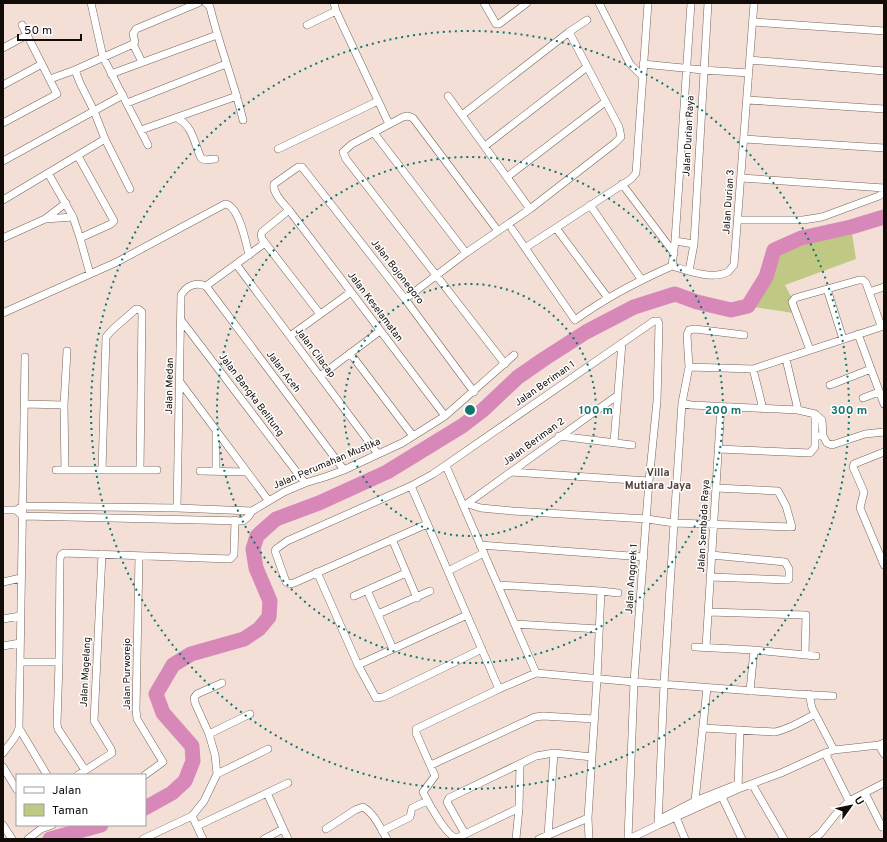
<svg xmlns="http://www.w3.org/2000/svg" width="887" height="842" font-family="Overpass,sans-serif">
<style>
.green{fill:#c0c984}
.lines{fill:none;stroke-linecap:round;stroke-linejoin:round}
.river{stroke:#d788b8;stroke-width:15}
.street-casing{stroke:#75655c;stroke-width:8}
.street{stroke:#fff;stroke-width:7}
.ring{fill:none;stroke:#0f766e;stroke-width:2;stroke-dasharray:2 4}
.labels{text-anchor:middle;dominant-baseline:central;stroke-width:3;stroke-linejoin:round;paint-order:stroke}
.street-label{font-size:10px;fill:#120c09;stroke:#fff}
.neighbourhood-label{font-size:11px;font-weight:bold;fill:#52423a;stroke:#fff}
.centre{fill:#0f766e;stroke:#fff;stroke-width:2}
.ring-label{font-size:12px;text-anchor:middle;font-weight:bold;fill:#0f766e;stroke:#fff;stroke-width:3;stroke-linejoin:round;paint-order:stroke}
</style>
<rect width="100%" height="100%" fill="#f3dfd6"/>
<!-- green -->
<path class="green" d="M851,227L856,259L785,285L800,314L748,306L766,277L774,250L801,238Z"/>
<g class="lines">
<!-- river -->
<path class="river" d="M145,808L172,793L185,781L193,761L192,746L163,713L156,694L173,665L191,654L244,639L259,629L269,617L270,601L256,568L253,549L257,536L276,519L319,503L387,472L462,426L483,410L518,377L544,359L586,332L634,307L675,294L697,302L731,310L748,306L766,277L774,250L801,238L851,227L884,217
M50,839L101,825"/>
<defs>
<path id="street" d="M91,3L103,57L148,145
M206,3L210,7C219,45 234,82 243,120
M334,3L336,11L389,124
M484,3L496,24H499L527,3
M599,3L630,64L642,76
M753,22L884,31
M307,25L336,11
M133,44L142,62
M3,48L27,35
M750,60L884,71
M643,64L703,70L749,73
M75,70L80,83L94,111L105,139L130,189
M111,74L217,35
M50,79L75,70L133,44L135,42L133,34L136,29L198,3
M3,85L42,64
M448,96L530,209
M747,100L884,109
M127,103L226,64
M462,115L569,32L587,20
M177,118C193,126 194,143 201,158L205,160L215,159
M3,123L57,94L22,25
M141,130L237,96
M374,133L466,253
M744,139L884,148
M485,146L587,67
M278,149L378,101
M78,156L114,221L111,224L80,238
M3,161L123,95
M48,173L73,217L80,238L90,274
M507,177L605,102
M741,178L884,188
M622,184L674,253
M3,200L105,139
M590,205L641,279
M289,210L262,232L261,235L262,239L320,314
M45,219L73,217
M737,220H803L822,217L879,196L884,192
M556,228L608,298
M512,229L575,320C605,298 638,281 672,266
M498,231L413,118L408,116L403,117L352,144L343,152L346,159L505,364
M3,238L45,219L66,203
M675,241L694,244
M525,248L631,179L636,173L648,3
M236,264L378,454
M672,266C689,271 711,280 728,272L734,265L754,3
M672,266L675,241L691,3
M689,271L694,244L708,3
M206,286L344,470
M206,286L265,243
M827,289L843,339
M869,292L884,287
M405,299L466,253L530,209L615,143L621,137L619,127L569,32
M3,313L117,262L225,204C239,205 246,243 249,255
M181,320L305,483
M858,334L884,404
M290,336L351,292
M810,350L792,302L795,298L859,280H863L866,283L881,326
M350,353L413,436
M25,357L19,728L47,775
M786,359L798,410
M689,367L753,369L884,326
M753,369L763,409
M320,376L380,331
M180,382L268,500
M830,385L871,369
M863,398L879,392
M682,403L691,405L798,410L815,414L822,420L823,436
M25,404L64,405
M445,416L289,210C284,204 272,193 274,184L298,167H302L405,299L474,392
M216,430V471
M559,436L632,445
M820,436H823L827,443L832,445L865,434L884,432
M614,442L622,343
M718,449L810,453L815,447V414
M884,452L854,464L853,467L864,492L860,508L884,565
M446,466L536,673
M56,470H157
M65,470L64,405L67,351
M102,470L106,337L112,330L136,309H138L142,312L140,470
M200,471L247,472
M511,472L649,481
M411,486L499,689
M468,504L481,508L512,511L647,519L674,523L792,527L786,506L778,491L716,488
M465,505L618,395
M177,508L181,295C187,285 196,282 206,286
M3,510H16L23,506L177,508L252,511
M16,510L23,516L243,521L248,517L252,511L284,492L305,483L325,477L344,470L402,443L445,416L514,355
M427,524L294,583L289,584L286,582L275,551L276,549L287,541L411,486L433,474L654,321H658L659,324L657,401L649,481L634,682L628,839
M392,539L417,598
M480,545L644,557
M139,556L136,710L137,719L163,762L145,775
M448,571L484,553
M317,572L358,665L376,698L383,697L482,649
M710,577L787,580L789,579V569L785,562L711,555
M3,582L21,578
M498,585L601,591L618,593
M367,590L393,649
M354,596L406,573
M709,612L806,615L805,654
M378,614L430,591
M3,619L20,616
M515,624L599,629
M3,646L20,643
M695,647L754,650L816,656
M706,647L721,406
M21,662H59
M358,665L467,615
M750,691L754,650
M809,694L812,708L834,750
M703,728L775,732C790,729 802,721 815,714
M209,734L250,714
M879,745L884,754
M3,753C9,744 16,739 19,728
M825,753L849,801L884,783
M431,765L535,717L543,716L594,719
M3,767L17,790
M85,770L58,729L57,724L59,662L60,559L61,555L64,553L230,559L234,555L235,520
M217,774L268,749
M78,775L112,753L111,749L94,721L102,554
M752,784L784,839
M738,788L740,730
M267,793L288,839
M865,793L882,827
M722,797L742,839
M695,801L707,688
M519,808L457,838C447,837 429,804 424,794L423,792L435,776L416,733V729L499,689L536,673L634,682L795,694L833,696
M192,816L203,839
M676,817L685,839
M658,820L695,801L738,784
M3,825L12,839
M658,825L664,684L674,523L682,403L689,367L687,335L689,330L695,329L744,335
M197,826L288,783
M326,829L355,810L363,807C374,813 381,829 387,839
M382,831L410,817L412,808L427,801
M465,834L447,802L449,798L536,756L554,753L592,757
M548,835L554,753
M28,839L41,829L52,825
M143,839L192,816L204,801L217,774L215,755L209,734L195,703L194,698L197,694L222,683
M264,839L283,829
M516,839L519,808L520,764
M539,839L588,818
M589,839L588,818L597,679L601,591
M629,839L658,825L738,789L781,773L825,753L834,750L879,745L884,743
M813,839L820,834L836,814L849,801"/>
</defs>
<!-- street casing -->
<use href="#street" class="street-casing"/>
<!-- street -->
<use href="#street" class="street"/>
</g>
<!-- distance rings -->
<g class="ring">
<circle cx="470" cy="410" r="126"/>
<circle cx="470" cy="410" r="253"/>
<circle cx="470" cy="410" r="379"/>
</g>
<g class="labels">
<!-- street labels -->
<g class="street-label">
<text transform="translate(689 136) rotate(-87)">Jalan Durian Raya</text>
<text transform="translate(729 202) rotate(-86)">Jalan Durian 3</text>
<text transform="translate(397 272) rotate(52)">Jalan Bojonegoro</text>
<text transform="translate(375 307) rotate(53)">Jalan Keselamatan</text>
<text transform="translate(315 353) rotate(53)">Jalan Cilacap</text>
<text transform="translate(283 372) rotate(53)">Jalan Aceh</text>
<text transform="translate(545 384) rotate(-35)">Jalan Beriman 1</text>
<text transform="translate(170 386) rotate(-89)">Jalan Medan</text>
<text transform="translate(251 395) rotate(53)">Jalan Bangka Belitung</text>
<text transform="translate(534 442) rotate(-36)">Jalan Beriman 2</text>
<text transform="translate(327 464) rotate(-23)">Jalan Perumahan Mustika</text>
<text transform="translate(704 526) rotate(-87)">Jalan Sembada Raya</text>
<text transform="translate(632 579) rotate(-86)">Jalan Anggrek 1</text>
<text transform="translate(86 672) rotate(-87)">Jalan Magelang</text>
<text transform="translate(127 674) rotate(-90)">Jalan Purworejo</text>
</g>
<!-- neighbourhood labels -->
<g class="neighbourhood-label">
<text x="658" y="473">Villa<tspan x="658" dy="13">Mutiara Jaya</tspan></text>
</g>
</g>
<circle cx="470" cy="410" r="6" class="centre"/>
<g class="ring-label">
<text x="596" y="414">100 m</text>
<text x="723" y="414">200 m</text>
<text x="849" y="414">300 m</text>
</g>
<!-- border -->
<rect width="887" height="842" fill="none" stroke="#120c09" stroke-width="8"/>
<!-- legend -->
<rect x="16" y="774" width="130" height="52" fill="#ffffff" stroke="#a09e9d"/>
<rect x="24" y="787" width="20" height="6" fill="#ffffff" stroke="#a09e9d"/>
<text x="52" y="794" font-size="12" fill="#120c09">Jalan</text>
<rect x="24" y="804" width="20" height="12" fill="#c0c984" stroke="#a09e9d"/>
<text x="52" y="814" font-size="12" fill="#120c09">Taman</text>
<!-- north arrow -->
<g transform="translate(851 806) rotate(57)" stroke="#ffffff" stroke-width="3" paint-order="stroke">
<path d="M0-3L7 15L0 10L-7 15Z" fill="#120c09"/>
<text y="-6" font-size="11" font-weight="bold" text-anchor="middle" fill="#120c09">U</text>
</g>
<!-- scale -->
<path d="M18 34v6h63v-6" fill="none" stroke="#120c09" stroke-width="2"/>
<text x="24" y="34" font-size="12" fill="#120c09" stroke="#ffffff" stroke-width="3" paint-order="stroke">50 m</text>
</svg>
